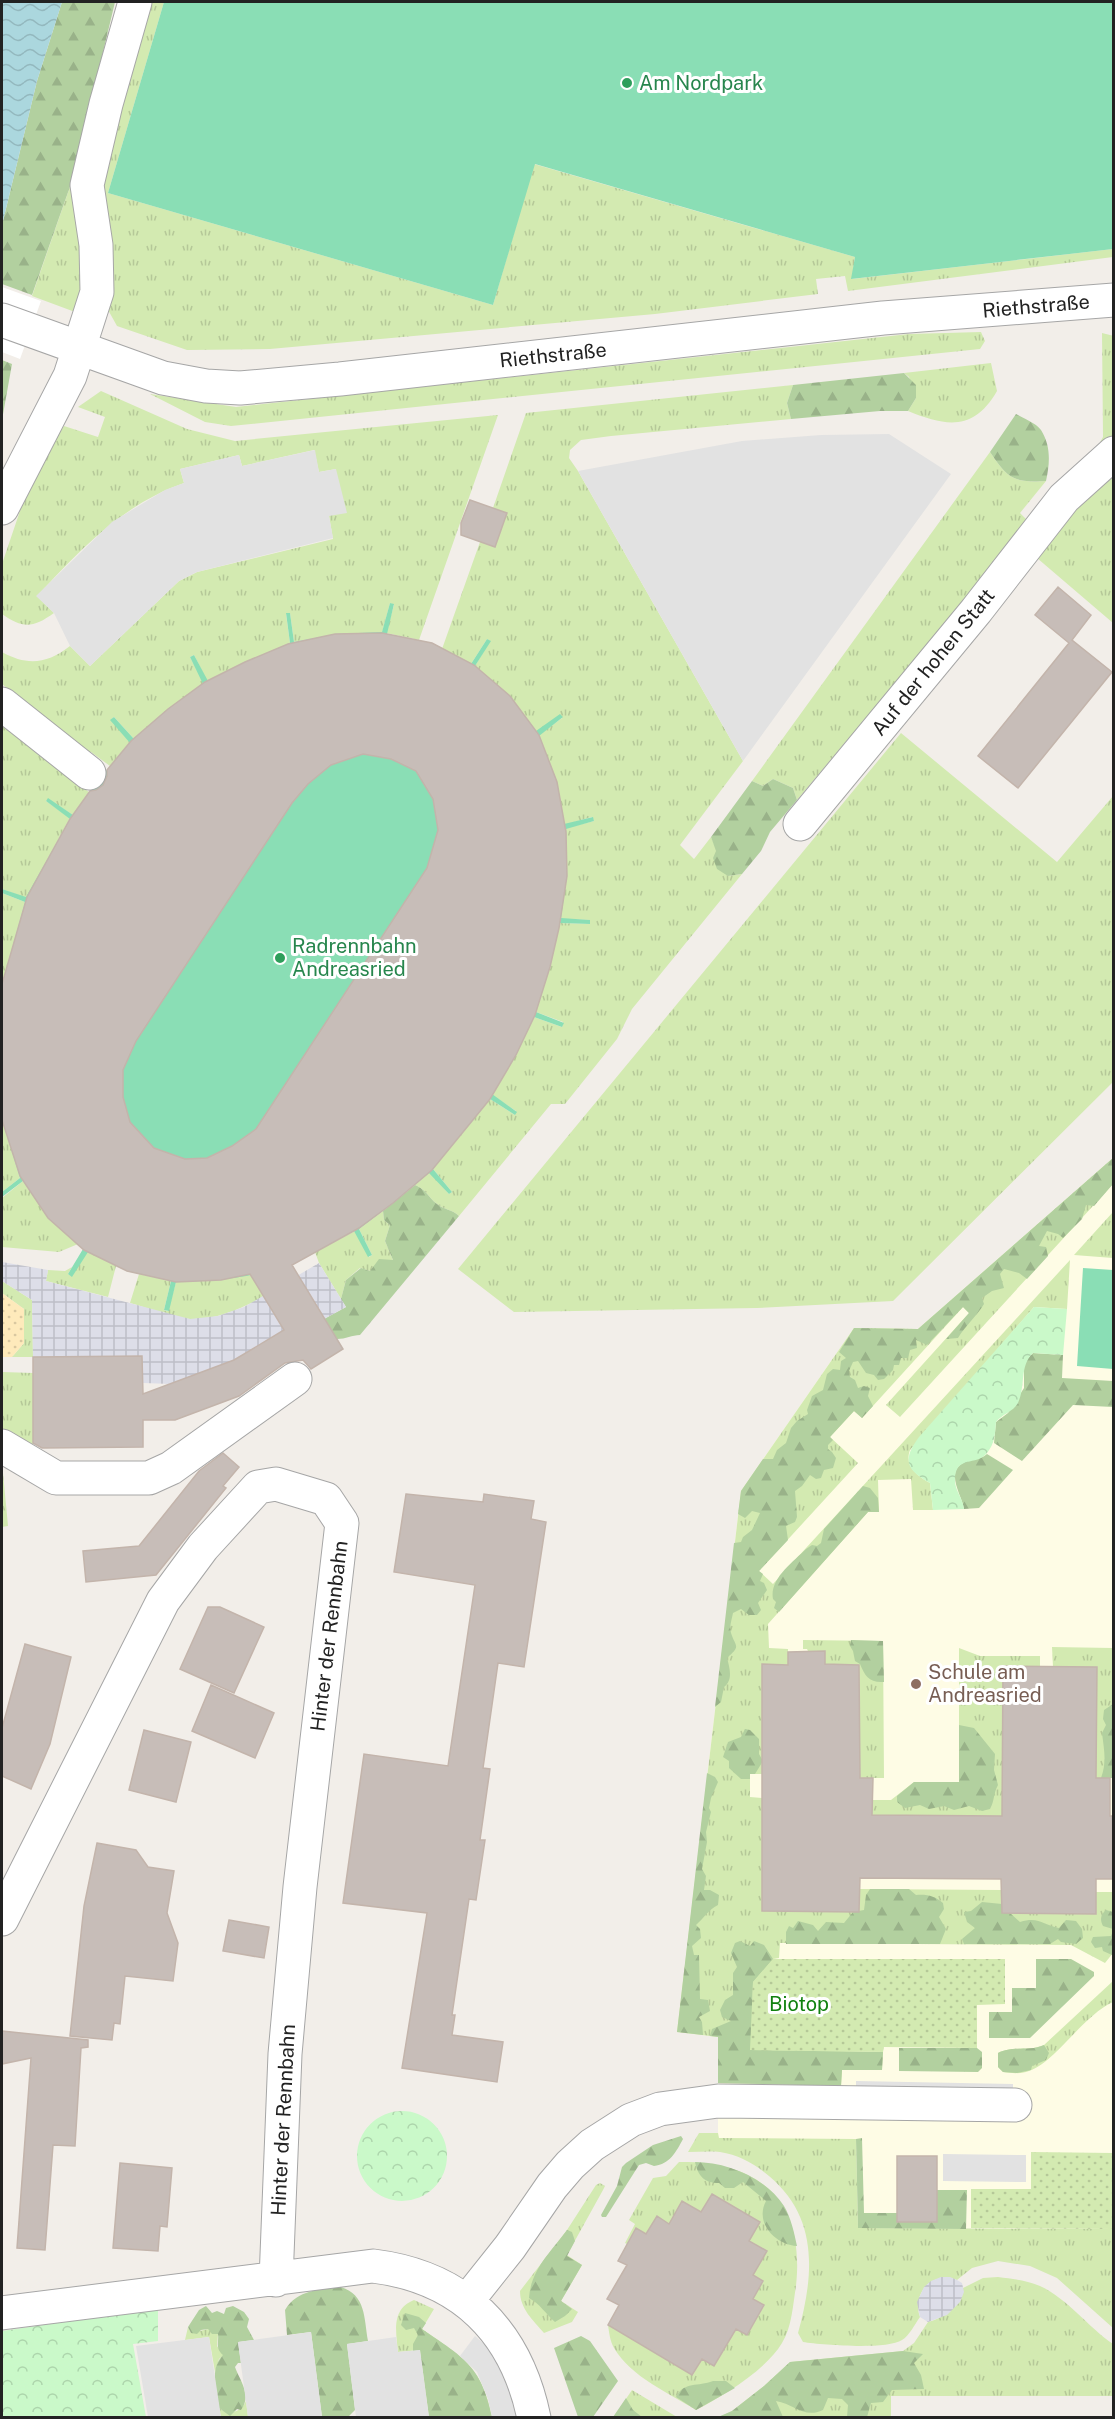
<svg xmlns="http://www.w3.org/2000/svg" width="1115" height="2419" font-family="'Public Sans',sans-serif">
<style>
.education{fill:#fefce5}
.grass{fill:url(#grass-tufts)}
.forest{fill:url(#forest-firs)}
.sand{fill:url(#sand-dots)}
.park{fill:url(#park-crowns)}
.garden{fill:url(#garden-dots)}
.pitch{fill:#8adeb5}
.parking{fill:#e2e2e2}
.plaza{fill:url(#plaza-grid)}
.water{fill:url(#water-waves)}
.pier{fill:#fff}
.building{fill:#c7bdb8;stroke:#c3b4ab;stroke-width:1.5;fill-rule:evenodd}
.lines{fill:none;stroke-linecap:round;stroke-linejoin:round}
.minor-casing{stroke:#a6a6a6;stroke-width:35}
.minor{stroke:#fff;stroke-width:33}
.leisure-dot{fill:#2e9e5b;stroke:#fff;stroke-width:2}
.education-dot{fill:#8d6e63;stroke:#fff;stroke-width:2}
.labels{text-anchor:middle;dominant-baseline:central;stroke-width:6;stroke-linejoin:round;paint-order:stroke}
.leisure-label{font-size:20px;fill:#27864d;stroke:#fff;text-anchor:start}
.street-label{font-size:20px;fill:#222;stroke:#fff}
.education-label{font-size:20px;fill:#785e54;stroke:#fff;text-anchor:start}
.park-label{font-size:20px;fill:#10810f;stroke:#fff}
</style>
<defs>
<pattern id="grass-tufts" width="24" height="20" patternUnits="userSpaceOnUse" patternTransform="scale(1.5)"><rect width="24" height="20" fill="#d3eab1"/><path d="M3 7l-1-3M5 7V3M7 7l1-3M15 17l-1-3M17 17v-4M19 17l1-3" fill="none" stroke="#b5c898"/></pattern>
<pattern id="forest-firs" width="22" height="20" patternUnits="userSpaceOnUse" patternTransform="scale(1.5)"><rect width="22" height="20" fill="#b2d09f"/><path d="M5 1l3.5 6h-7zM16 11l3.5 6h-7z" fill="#99b289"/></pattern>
<pattern id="sand-dots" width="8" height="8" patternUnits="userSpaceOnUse" patternTransform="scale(1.5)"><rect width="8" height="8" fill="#feeabb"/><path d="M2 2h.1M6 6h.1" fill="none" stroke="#d9c8a0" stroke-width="1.8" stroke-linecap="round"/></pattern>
<pattern id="park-crowns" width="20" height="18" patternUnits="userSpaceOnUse" patternTransform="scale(1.5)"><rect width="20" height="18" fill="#caf9c9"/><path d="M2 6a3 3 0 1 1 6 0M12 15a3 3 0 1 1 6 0" fill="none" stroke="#add5ac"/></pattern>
<pattern id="garden-dots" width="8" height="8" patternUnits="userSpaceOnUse" patternTransform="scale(1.5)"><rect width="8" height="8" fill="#d3eab1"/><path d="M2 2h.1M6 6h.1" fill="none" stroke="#b5c898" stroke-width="1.8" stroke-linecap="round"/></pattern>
<pattern id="plaza-grid" width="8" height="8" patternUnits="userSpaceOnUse" patternTransform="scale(1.5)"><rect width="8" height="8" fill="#dddee8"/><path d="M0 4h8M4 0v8" fill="none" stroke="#bdbec7"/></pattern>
<pattern id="water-waves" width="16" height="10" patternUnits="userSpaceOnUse" patternTransform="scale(1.5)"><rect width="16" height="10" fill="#abd7de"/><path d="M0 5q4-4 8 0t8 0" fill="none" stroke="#93b8be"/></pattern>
</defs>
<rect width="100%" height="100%" fill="#f2eee9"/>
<!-- education -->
<path class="education" d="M1113,1158V2229L858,2228L718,2138V2037L677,2032L741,1491L854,1328L918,1329Z"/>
<!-- grass -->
<path class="grass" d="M143,2H164L108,193L493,305L534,164L855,257L852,279L1113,249V257L848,291L845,276L816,279L818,294L655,314L270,349L187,350L117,326L107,308L101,199L104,160Z
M73,178L85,281L75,312L32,296Z
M981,332L985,341L980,349L231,426L205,422L150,394L236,407L909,334Z
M1102,333L1114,336L1113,623L1037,558L1103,437Z
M991,363L997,391C974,431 947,427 908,411L916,398L909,377L904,373Z
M793,385L787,403L791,419L611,436L581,440L570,450L569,458L578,471L743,761L680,845L694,859L711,837L728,876L742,874L632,1009L617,1039L565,1104H551L459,1216C452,1209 444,1210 437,1204C427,1196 428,1191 415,1185L430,1172L449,1194L452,1192L433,1169L490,1099L515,1115L516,1111L492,1095L516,1055L534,1017L562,1027L563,1022L536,1012L550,967L560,923L590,924V920L560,919L567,876L566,828L594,821L592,817L564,825L539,735L562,718L560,715L537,732L475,666L490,641L487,639L471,664L442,649L480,542L506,513L493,508L526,413Z
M101,391L187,429L235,441L498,415L419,640L386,633L394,605L390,603L382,633L335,634L294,642L290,613L286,614L290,643L245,662L207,681L194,655L190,657L204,684L168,709L134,739L114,717L111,720L130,742L110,766L91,752L88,755L2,684V652C27,666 47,664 70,646L90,666L179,581L197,572L333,539L329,516L336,469L319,472L314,450L242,466L239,455L180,469L184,483C123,504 80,550 37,596L54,613C33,628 23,629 2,614V564L22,505L38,466L64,426L98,437L105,417L78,407Z
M990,452C1008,479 1014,483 1046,481L1020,513L1031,524L852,739L849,738L797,800L793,788L773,779L763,786L752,781Z
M2,725L70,779L89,792L73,815L48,799L46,801L70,818L26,898L2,889Z
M901,733L1057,862L1113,796V1082L893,1301L757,1308L514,1312L458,1269Z
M2,893L25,902L2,984Z
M2,1120L20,1178L2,1192Z
M1113,1158V1184L900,1417L886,1405L969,1313L963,1307L862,1418L854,1411L830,1437L858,1463L759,1571L773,1584L1070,1260L1067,1309L1034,1307L910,1450C904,1466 917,1476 930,1483L933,1510H913L911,1479L878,1480L879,1512H868L768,1624L769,1648L788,1649V1665L763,1664L762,1774H750V1797L762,1798V1911L859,1912L860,1889L1002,1890L1003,1913L1095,1914L1096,1892H1113V1953L1105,1963L1071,1945L780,1943L779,1958L773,1959L750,2049L883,2052L882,2070H842L841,2086L718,2083V2037L677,2032L741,1491L854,1328L918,1329Z
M23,1181L48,1218L78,1244L59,1252L2,1247V1198Z
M383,1211L384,1220L390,1225L385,1241L393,1260L370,1271L360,1268L346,1280L341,1299L319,1263L315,1252L355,1231L369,1257L372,1255L359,1229Z
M1113,1212V1258L1074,1255Z
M87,1251L116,1266L108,1297L46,1281L48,1270L65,1271L72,1267L68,1274L72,1276Z
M268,1271L271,1293C246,1306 219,1320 190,1319C171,1318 149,1308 130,1303L139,1274L171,1281L164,1310L168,1311L176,1282L221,1280Z
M2,1281L32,1300L33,1357H12L24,1343V1309L2,1293Z
M2,1372L33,1373V1444L24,1443L2,1430Z
M2,1462L8,1526L2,1527Z
M803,1640L883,1641L884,1778H860L859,1665L825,1664L824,1651H808L807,1649H803Z
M1052,1647L1113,1648V1778H1096V1667H1053Z
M959,1648L980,1656H1040V1667H1003L1002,1816L860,1815L859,1800H891L914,1782H959Z
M1113,1981V2002C1082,2016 1054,2065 1026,2072C1018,2074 1010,2073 1003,2072L998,2067V2053C1012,2045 1029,2052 1044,2045Z
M699,2133H718L719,2138L856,2139L858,2228L1113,2229V2328L1057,2278L1030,2266L998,2261L972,2268L957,2280C933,2270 911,2294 920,2317C915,2324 909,2336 902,2340C887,2350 822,2345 803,2342L798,2333C814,2275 819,2218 769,2176C755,2164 739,2155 720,2152C710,2151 699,2152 688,2152Z
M679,2162C762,2161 805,2202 796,2286C793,2304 792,2327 782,2343C766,2370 723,2396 696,2410C669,2393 631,2377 614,2348C610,2341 609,2332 608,2325L692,2375L702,2359L714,2365L736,2329L747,2335L764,2306L753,2299L763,2281L753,2275L749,2241L760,2222L712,2194L701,2212L669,2224L657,2217L646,2234L636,2228L627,2244L625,2243L635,2224L629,2220L653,2178L666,2176Z
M600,2183L605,2186L603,2190L567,2255L582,2265L561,2301L578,2312L572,2322L544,2333C533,2320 520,2309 520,2291L567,2230L596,2185Z
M998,2277C1013,2279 1026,2280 1040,2286C1068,2299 1088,2327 1113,2344V2396H891V2417L718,2418L732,2411L764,2386L790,2362L903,2351L914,2343L928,2322C943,2318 964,2305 963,2288L983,2278Z
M414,2300L434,2309L422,2329C462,2357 482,2367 492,2417H429L420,2350L398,2352C396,2332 391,2309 414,2300Z
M188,2327L191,2333L208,2329L218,2334L217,2346L224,2355L219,2359L215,2372L209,2337L185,2340Z
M632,2390L677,2417L613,2418Z
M246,2401L248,2417H221L219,2408C228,2416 242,2412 246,2401Z"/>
<!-- forest -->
<path class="forest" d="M62,2H115L73,178L32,295L2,284V225L37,81Z
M2,360L12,364L2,420Z
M904,373L916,385V398L908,411H880L791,419L787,403L793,385Z
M1016,414C1023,418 1036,423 1041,430C1051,446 1050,463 1046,481C1014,483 1008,479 990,452Z
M773,779L793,788L797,800L770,832L761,851L742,874L728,876L717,869L713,858L716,851L711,837L752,781L763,786Z
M1113,1158V1184L1094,1206L1086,1205L1082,1219L1063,1238L1058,1234L1047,1231L1039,1246L1046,1247L1048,1256L1027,1279L1019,1273L1004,1269L1000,1274L1004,1288L992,1291L982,1298L984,1304C976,1317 966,1325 958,1338L946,1339L969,1313L963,1307L927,1345L916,1340L917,1348L910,1350L908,1358H901L899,1365H894L893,1370L884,1379L878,1380L874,1375L866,1373L858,1361L853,1362L849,1371L850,1377L855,1380L858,1388L864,1386L870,1388L868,1396L873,1406L862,1418L854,1411L830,1437L833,1440L828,1445V1449L832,1452L836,1458L833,1468L824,1470L821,1478L816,1479L810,1475L802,1486L795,1491L797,1517L795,1522L786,1526L788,1540L759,1571L763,1574L760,1581L764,1583L767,1590L758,1603L761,1610L757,1615H749L741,1609L733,1613C732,1619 729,1626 731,1633C736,1648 741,1645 727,1658C730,1669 733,1680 724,1687L721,1702L715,1707L734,1543L741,1542L743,1537L752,1530L760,1513L752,1511L745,1518L738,1514L741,1491L763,1459H773L777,1450L786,1443L791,1428L797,1421L808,1414L807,1410L812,1396L823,1390L827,1374L833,1369L840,1370L841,1361L846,1358L839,1352L854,1328L918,1329Z
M415,1185C428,1191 427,1196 437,1204C444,1210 452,1209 459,1216L360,1335C352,1335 346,1339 337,1339L324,1319L346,1307L341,1299L346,1280L361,1268L370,1271L379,1259L393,1260L385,1241L390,1225L384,1220L383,1211Z
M1033,1353L1063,1355L1062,1378L1113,1381V1407L1073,1405L1022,1461L994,1443L996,1422L1008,1413L1024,1388V1367L1027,1359Z
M987,1454L1013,1470L979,1508L964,1509C962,1495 944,1471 965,1462C974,1458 980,1460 987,1454Z
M863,1486L870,1488L878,1498L879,1512H868L779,1612L774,1608L776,1602L773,1599C769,1579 793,1562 806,1549L812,1545L817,1546L821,1543L824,1529Z
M851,1640L883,1641L884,1682C869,1683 865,1676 860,1664L855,1661L853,1651L850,1646Z
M1113,1704V1778H1101C1107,1762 1104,1750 1102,1733L1106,1725L1103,1719L1104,1710Z
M959,1725L974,1728L995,1754L994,1770L998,1785C993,1794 995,1800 990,1809L982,1811L969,1806L954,1810L944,1806L929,1809L920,1805L905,1808L897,1802V1796L914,1782H959Z
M745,1729L750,1730L759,1739V1754L763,1761L755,1774H750V1779H741L729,1768V1761L723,1757L728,1742L741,1737Z
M707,1773L715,1777L718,1782L711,1798L709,1808L711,1812L706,1832L707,1842L702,1869L706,1876L704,1890H710L719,1895L718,1905C708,1910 704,1918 696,1925L700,1929L701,1938L692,1946L694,1955H699L700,1999L708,2000L710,2011L699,2017L702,2022L703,2035L677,2032Z
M870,1889H909L916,1895C927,1894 935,1896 943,1903L944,1909L939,1917L946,1929L940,1944H786V1932L789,1926L793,1928L798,1921L813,1925L818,1931L826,1922L844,1923L853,1912L864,1910L866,1895Z
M982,1902L1002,1904V1913H1010L1020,1922C1039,1916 1043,1925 1059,1928L1066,1920L1076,1921L1082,1929L1083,1938L1076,1944L1061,1942L1058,1939L1050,1944H964L962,1939L975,1928L967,1922L964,1912L971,1911Z
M1106,1910L1113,1912V1929L1103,1926C1100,1920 1100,1915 1106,1910Z
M1113,1931L1112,1955L1103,1951L1102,1947L1095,1948L1091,1942L1093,1937L1111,1936Z
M740,1941L750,1946L754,1941L764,1945L773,1959L753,1982L751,2050L883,2052L882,2070H842L841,2086L718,2083V2037L710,2036L712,2029L731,2021L722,2017L720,2010L725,2000L733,1995V1973L737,1967L731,1953L735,1943Z
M1036,1959H1071L1094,1972V1976L1030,2038H989V2012H1012V1988H1036Z
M1044,2045L1049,2053L1046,2060L1032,2066L1031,2070L1017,2073L1003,2072L998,2067V2053C1012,2045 1029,2052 1044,2045Z
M899,2048H977L982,2052V2068L978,2072L899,2071Z
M681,2136L683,2139C676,2152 670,2164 654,2166L646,2163L639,2165L606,2217H602L601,2215L617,2186L622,2167L626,2163L653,2145Z
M862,2138L864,2213H897V2222H936L937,2190H967L966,2229L858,2228L856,2139Z
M695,2162C727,2162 766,2178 784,2206C791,2218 794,2232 797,2246C776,2245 754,2223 766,2201L743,2182L734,2188H725L719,2183C704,2183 698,2176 695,2162Z
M567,2230L572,2232L575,2241L567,2256L582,2265L561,2301L572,2309L565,2316L555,2322C545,2313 540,2304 529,2298C531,2269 551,2252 567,2230Z
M341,2287C366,2295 364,2318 368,2341L347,2344L355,2410L349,2416L322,2417L311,2332L287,2335L285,2310C298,2289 319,2290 341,2287Z
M206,2306L212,2313L217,2311L224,2314L226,2308L233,2306L244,2312L249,2319L247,2327L254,2340L238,2342L241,2363H238L235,2367C240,2381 252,2395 241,2410L237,2409L230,2416L219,2408C217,2390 209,2369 223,2355C215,2348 219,2343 218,2334H212L208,2329L201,2330L197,2334L191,2333L188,2327L199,2310Z
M405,2313L419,2317L426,2323L422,2329C464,2358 481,2365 492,2417H429L420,2350L413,2351V2344L418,2335L414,2328L406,2330L401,2325Z
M581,2336L590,2341L618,2381L593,2417H578L554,2348Z
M903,2351L923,2354L914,2363L921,2375L924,2389L892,2390L883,2402L871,2403L867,2417H847L848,2405L842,2399L828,2398L823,2410C804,2419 794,2404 776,2401L783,2417H718L732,2411L764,2386L790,2362Z
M713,2381H726L735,2388L696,2410L676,2397C684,2381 698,2387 713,2381Z
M626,2398L633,2410L642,2417H613Z"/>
<!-- sand -->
<path class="sand" d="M2,1293L24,1309V1343L12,1357H2Z"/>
<!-- park -->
<path class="park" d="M1034,1307L1067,1309L1063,1355L1033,1353C1019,1366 1026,1386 1018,1403C1013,1412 1002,1414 996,1422C995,1434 995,1443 987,1453C976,1467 954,1454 955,1482C956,1492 963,1499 964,1509L933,1510L930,1483C906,1470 902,1460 919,1437Z
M357 2156a45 45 0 1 1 90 0a45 45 0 1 1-90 0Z
M158,2308V2341L133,2344L146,2417H2V2331Z"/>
<!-- garden -->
<path class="garden" d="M773,1959H1005V2004L977,2005V2048L884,2047L883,2052L750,2050L753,1982Z
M1031,2152L1113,2153V2229L971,2228V2189H1031Z"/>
<!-- pitch -->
<path class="pitch" d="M164,2H1113V249L851,279L855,257L535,164L493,305L108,193Z
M390,603L394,604L387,634L432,643L471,664L487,639L491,641L475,666L536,731L560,714L563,717L539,736L557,782L564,824L593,817L594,821L566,829L567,876L561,918L590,920V924L560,923L550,967L536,1012L564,1023L562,1027L534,1017L516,1055L492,1094L517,1112L515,1115L490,1099L433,1169L452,1192L449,1194L429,1173L393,1203L359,1229L372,1255L368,1257L354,1231C327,1246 299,1260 269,1270C240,1280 207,1281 176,1282L169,1311L164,1310L171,1281L127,1271L88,1252L72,1277L68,1274L83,1249L48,1218L23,1181L2,1197V1192L20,1178L2,1120V984L25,902L2,893V889L26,897L70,819L46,801L48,798L73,815L100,778L130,743L110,720L114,717L134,739L168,709L203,684L190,657L194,655L208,681L245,662L290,643L286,613H290L294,642L335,634L382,632Z
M1083,1268L1113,1270V1369L1077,1366Z"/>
<!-- parking -->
<path class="parking" d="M889,434L951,474L743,761L578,471L742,441L821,435Z
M315,450L319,472L336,469L347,513L329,516L333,538L197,572L179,581L90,666L70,646L54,613L36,596L112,522L165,490L184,483L180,469L239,455L242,466Z
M856,2081L1013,2084V2097L856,2094Z
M943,2154L1026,2155V2182L943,2181Z
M311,2332L322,2417H248L238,2342Z
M475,2336L490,2349L504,2370L518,2417H492L488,2399L477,2372L460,2356Z
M209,2337L221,2417H148L136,2346Z
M396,2337L398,2352L420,2350L429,2417H356L347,2344Z"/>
<!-- plaza -->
<path class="plaza" d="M2,1262L48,1270L46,1281L190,1319L218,1316L244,1307L319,1263L346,1307L324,1319L305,1287L270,1308L284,1330L234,1360L171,1384L143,1383L142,1356L33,1357L32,1300L2,1281Z
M941,2277H950L957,2280L962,2283L964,2292L960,2302L947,2315L928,2322L920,2317L917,2302L924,2287L931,2281Z"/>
<!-- water -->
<path class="water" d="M2,2H62L37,81L2,225Z"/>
<!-- pier -->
<path class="pier" d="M2,287L41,301L20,359L2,352Z"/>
<!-- building -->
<path class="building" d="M470,500L507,513L495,547L461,535V523Z
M1058,587L1091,615L1072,640L1112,672L1018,788L978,756L1069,643L1035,615Z
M382,633L432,643L474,665L510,696L539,735L557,782L566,832L567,876L559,928L550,967L535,1015L516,1055L490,1099L432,1170L393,1203L359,1228L292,1265L343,1349L311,1369L303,1360L285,1363L239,1396L175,1420H143V1447L42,1448L33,1443V1357L142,1356L143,1394L234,1360L284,1330L250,1274L221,1280L176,1282L127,1271L84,1250L48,1218L20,1176L2,1120V984L27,897L70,819L90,791L96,790L103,785L107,776V770L131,741L168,709L205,682L245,662L288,644L335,634ZM363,754L391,759L416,771L433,799L438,830L427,868L256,1129L232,1146L207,1158L185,1159L154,1148L130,1122L123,1097V1070L136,1041L292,803L308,784L331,765Z
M223,1453L239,1467L223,1486L226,1488L156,1575L86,1582L83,1551L139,1546L199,1471Z
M406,1494L483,1502L484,1494L534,1501L531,1519L546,1522L524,1667L498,1663L483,1768L490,1769L480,1840H485L476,1900L469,1899L452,2015H455L452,2035L503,2042L497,2082L402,2068L427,1913L343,1903L364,1754L448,1766L475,1585L394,1572Z
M208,1607H220L264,1627L234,1693L180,1669Z
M25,1644L71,1657L50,1744L31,1789L2,1776V1728Z
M825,1651V1664L859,1665L860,1778H873L872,1815L1002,1816L1003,1666L1097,1667L1096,1778H1110V1816H1113V1879H1096V1914L1002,1913L1001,1879L860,1878L859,1912L762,1911V1664L788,1665V1652Z
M211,1685L274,1713L255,1758L192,1731Z
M144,1730L191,1742L176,1802L129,1790Z
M97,1843L136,1850L148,1867L174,1871L167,1913L178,1943L173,1981L125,1976L120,2024L114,2023L112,2040L70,2036L84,1906Z
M229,1920L269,1927L264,1958L223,1951Z
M2,2031L88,2040V2047L81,2048L75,2146L53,2145L45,2250L17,2248L31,2058L2,2064Z
M897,2156H937V2222H897Z
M120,2163L172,2168L167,2227L160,2226L158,2251L113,2248Z
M712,2194L760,2222L749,2241L767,2251L753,2275L763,2281L753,2299L764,2305L747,2335L736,2329L714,2366L702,2359L692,2375L608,2325L619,2305L607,2299L627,2265L618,2261L636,2228L646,2234L657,2216L669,2224L682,2201L701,2212Z"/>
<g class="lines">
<defs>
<path id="minor" d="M2,320L163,378L206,386L240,388L340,379L883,318L1114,300
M2,508L70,376L97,292L96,245L87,185L106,104L135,2
M2,704L89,773
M800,824L976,611L1064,498L1114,453
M2,1446L56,1478H149L171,1468L295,1379
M2,1919L163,1601L203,1547L258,1487L276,1484L326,1499L342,1523L300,1887L285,2054L276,2280
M467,2301L510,2247L552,2186L570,2165L592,2145L631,2120L660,2109L718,2101L1015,2105
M2,2313L373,2266C462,2277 516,2331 534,2418"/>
</defs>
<!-- minor casing -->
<use href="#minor" class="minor-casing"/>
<!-- minor -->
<use href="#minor" class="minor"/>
</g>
<!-- markers -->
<g class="leisure-dot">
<circle cx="627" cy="83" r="6"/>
<circle cx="280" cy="958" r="6"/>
</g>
<circle class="education-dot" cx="916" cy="1684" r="6"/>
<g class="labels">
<!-- leisure labels -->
<g class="leisure-label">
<text x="639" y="83">Am Nordpark</text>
<text x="292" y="946">Radrennbahn<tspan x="292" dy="23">Andreasried</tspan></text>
</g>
<!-- street labels -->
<g class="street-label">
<text transform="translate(1036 306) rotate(-5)">Riethstraße</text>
<text transform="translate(553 355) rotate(-6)">Riethstraße</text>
<text transform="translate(933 662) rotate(-51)">Auf der hohen Statt</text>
<text transform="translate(329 1636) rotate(-83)">Hinter der Rennbahn</text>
<text transform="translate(283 2120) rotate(-87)">Hinter der Rennbahn</text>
</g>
<!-- education labels -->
<g class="education-label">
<text x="928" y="1672">Schule am<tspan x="928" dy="23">Andreasried</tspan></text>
</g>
<!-- park labels -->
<g class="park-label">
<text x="799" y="2004">Biotop</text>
</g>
</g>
<!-- border -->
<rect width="1115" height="2419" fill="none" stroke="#222222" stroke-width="6"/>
</svg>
